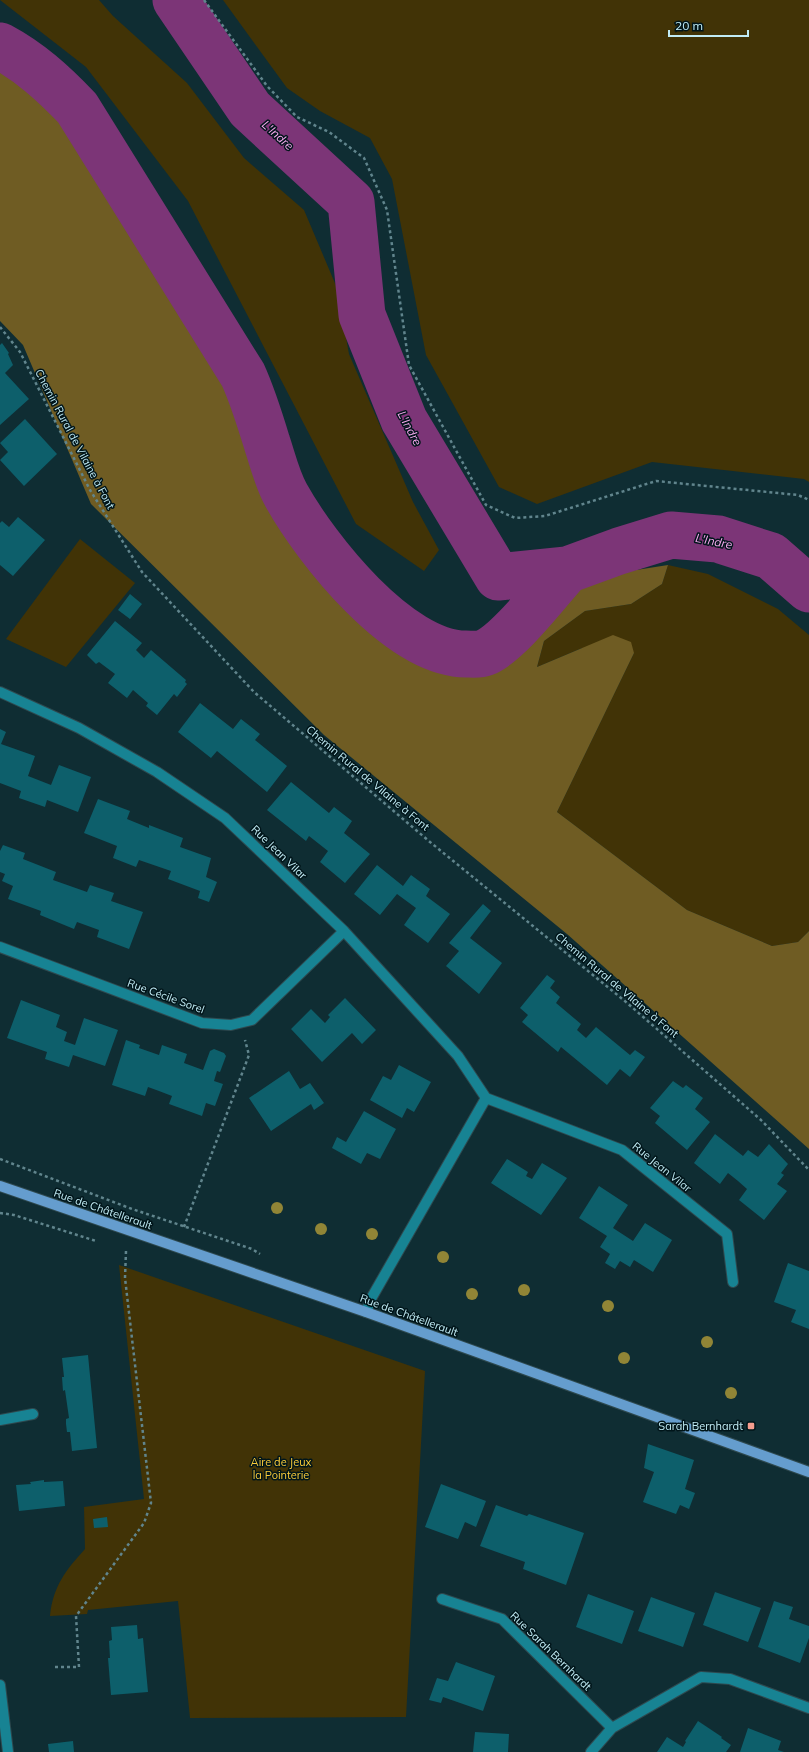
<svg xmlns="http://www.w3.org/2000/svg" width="809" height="1752" font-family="Mulish,sans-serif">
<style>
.green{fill:#413306}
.forest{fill:#6f5c23}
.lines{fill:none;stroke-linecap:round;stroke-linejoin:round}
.river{stroke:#7c3577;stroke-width:47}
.building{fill:#0d5f6b}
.minor-casing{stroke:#2e494f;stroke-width:12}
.major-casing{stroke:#2e494f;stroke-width:12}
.path{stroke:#61858d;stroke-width:2.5;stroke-dasharray:3 3;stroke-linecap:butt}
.minor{stroke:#178393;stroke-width:10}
.major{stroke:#659dce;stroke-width:10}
.tree{fill:#918536}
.poi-dot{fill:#f59d8e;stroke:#00151a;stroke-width:1.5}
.labels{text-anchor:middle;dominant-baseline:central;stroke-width:3;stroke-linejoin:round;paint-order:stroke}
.street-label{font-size:11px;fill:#c1ecf5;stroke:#00151a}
.poi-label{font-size:11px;fill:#c1ecf5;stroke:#00151a;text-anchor:end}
.park-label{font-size:11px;fill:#fbcd39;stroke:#00151a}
.water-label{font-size:12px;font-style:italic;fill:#f8a9f0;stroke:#00151a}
</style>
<rect width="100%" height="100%" fill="#0f2d33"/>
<!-- green -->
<path class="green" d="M0,0H99L113,16L187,83L244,158L304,210L337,288L349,354L413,502L439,550L424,571L356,524L188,201L86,67Z
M223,0H809V482L804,479L652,462L537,504L499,487L426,355L392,179L370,138L320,111L287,88Z
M80,539L135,583L66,667L6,639Z
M668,565L708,574L778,609L809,635V931L798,942L772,946L687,910L557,812L634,653L582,648L537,667L544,641L585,611L631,604L662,584Z
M119,1265L425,1371L406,1717L190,1718L178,1601L88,1610L87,1614L50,1616C53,1586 66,1570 85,1549L84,1507L144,1499Z"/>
<!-- forest -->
<path class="forest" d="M0,60L15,68L62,116L132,215L191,327L243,413L296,537L343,594L383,636L460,673L495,662L549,608L585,578L668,565L662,584L631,604L585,611L544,641L537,667L613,635L631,642L634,653L557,812L687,910L772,946L798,942L809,931V1149L567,934L324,735L91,504L23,345L0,321Z"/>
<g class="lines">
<!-- river -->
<path class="river" d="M176,0L250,109L351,202L362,315L404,420L498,577L567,570L619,551L671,535L718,539L771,556L809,589
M0,46C30,62 53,83 77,108L243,375C253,397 260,420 267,443C273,461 277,479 286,495C316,549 399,654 466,654C471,654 479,655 484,653C508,644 548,591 567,570"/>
</g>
<!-- building -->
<path class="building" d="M2,343L9,353L8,354L13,365L5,373L29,399L0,425V345Z
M25,419L57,454L24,486L0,460L8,452L0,443Z
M18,517L45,540L13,576L0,565V523L2,521L9,527Z
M130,594L142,604L130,619L118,610Z
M115,621L142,643L136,650L144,658L151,650L186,680L185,682L187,684L177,697L174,694L157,715L146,706L148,703L133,690L127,698L117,690L108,683L115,674L99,662L96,664L87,655Z
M200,703L233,729L241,719L260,734L255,740L287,766L267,792L217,751L211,758L178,732Z
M0,729L6,732L1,744L35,756L28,776L51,785L59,765L91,777L78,812L47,800L45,807L19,798L21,791L0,783Z
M291,782L329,813L334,807L352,821L344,833L370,854L345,883L320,862L328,851L309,836L306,841L267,810Z
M98,799L130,811L127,819L149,828V825L183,838L180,847L211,858L206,877L217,882L209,902L198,898L200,891L168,879L171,871L139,860L136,867L113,858L117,846L84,833Z
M3,845L25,853L23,859L56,872L53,880L87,892L90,885L114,893L111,901L143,912L129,949L97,937L99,930L77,922L74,929L40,915L41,911L8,899L13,886L2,881L5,874L0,872V851Z
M377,865L403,886L411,875L430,889L426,896L450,914L428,943L404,925L416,908L397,894L380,915L354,894Z
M483,904L491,911L470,938L502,963L479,994L446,966L459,951L449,943Z
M547,975L555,981L550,988L560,997L556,1003L581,1024L577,1030L586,1038L596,1027L630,1055L635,1050L645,1057L630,1077L620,1069L607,1085L561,1047L558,1052L522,1022L528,1015L520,1008Z
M345,998L376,1030L362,1044L352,1033L322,1062L291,1029L311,1009L325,1023L330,1017L328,1015Z
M21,1000L60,1015L56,1027L67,1032L64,1041L75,1045L84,1018L118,1030L105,1066L73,1055L69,1067L45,1059L47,1052L7,1038Z
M126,1040L140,1045L139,1048L159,1055L162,1045L187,1054L184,1063L203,1070L210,1051L214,1049L224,1053L226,1056L220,1072L217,1071L214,1081L223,1084L215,1106L206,1103L202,1116L169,1104L172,1096L159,1091L148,1087L145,1096L112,1085Z
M399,1065L431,1082L414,1112L407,1108L402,1118L370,1100L383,1076L391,1080Z
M289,1071L300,1089L310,1083L324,1103L314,1110L311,1104L271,1131L249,1098Z
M673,1081L683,1088L686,1085L703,1098L695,1109L710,1122L687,1150L655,1123L660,1116L650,1108Z
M364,1111L396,1129L380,1159L367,1153L361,1164L332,1148L337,1137L346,1142Z
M715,1134L743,1156L748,1150L758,1157L769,1144L788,1164L781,1173L784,1175L777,1184L787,1191L764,1220L739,1200L747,1189L738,1181L728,1173L720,1184L694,1163Z
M507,1159L528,1172L526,1176L532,1179L542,1163L567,1178L541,1215L491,1183Z
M599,1186L628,1205L613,1228L633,1241L645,1223L672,1240L653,1272L634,1260L630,1267L620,1261L615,1269L605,1263L610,1254L600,1247L607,1236L579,1218Z
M788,1263L809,1271V1329L791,1322L796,1310L774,1302Z
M88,1355L97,1448L72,1451L70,1432H67L66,1424V1419L69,1418L65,1390L63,1391L62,1377H64L62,1358Z
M648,1444L694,1460L685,1489L695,1493L689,1509L680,1505L676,1514L643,1502L654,1472L644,1468Z
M44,1480V1482L63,1481L65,1506L19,1511L16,1485L31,1484L30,1482Z
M441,1484L486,1501L476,1527L465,1522L458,1539L425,1527Z
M496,1505L527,1516L529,1514L584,1533L566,1585L523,1569L525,1562L480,1546Z
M107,1517L108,1527L94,1528L93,1519Z
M715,1592L761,1608L748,1642L703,1625Z
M588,1594L634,1611L622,1644L576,1627Z
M651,1597L695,1613L683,1647L638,1631Z
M774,1601L793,1607L789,1619L809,1626V1638L800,1663L758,1647Z
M137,1625L138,1639L143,1638L148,1692L111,1695L108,1658H110L109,1641L112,1640L111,1627Z
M456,1662L495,1676L483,1711L443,1697L441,1703L429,1700L437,1678L448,1681Z
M698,1721L722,1737L721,1738L731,1745L726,1752H657L667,1737L683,1747L686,1742L685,1741Z
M748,1728L781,1741L778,1750L784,1752H740Z
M475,1732L509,1734L508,1752H473Z
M73,1741L74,1752H49L48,1744Z"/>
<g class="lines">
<defs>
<path id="minor" d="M0,692L79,728L157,772L225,818L344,931L458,1056L486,1098L622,1150L727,1234L733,1282
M0,947L202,1023L231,1025L252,1020L344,931
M366,1312L372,1297L486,1098
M0,1420L33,1414
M442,1599L502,1619L612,1728
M0,1685L8,1752
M591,1752L612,1728L701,1677L730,1679L809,1708"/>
<path id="major" d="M0,1186L366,1312L809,1472"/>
</defs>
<!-- minor casing -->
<use href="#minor" class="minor-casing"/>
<!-- major casing -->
<use href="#major" class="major-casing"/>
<!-- path -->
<path class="path" d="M204,0L267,86L297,117L329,132L364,158L387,210L409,365L486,505L515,518L545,516L656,481L798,495L809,500
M0,327L20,352L90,490L142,572L254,692L430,842L626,1002L761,1120L809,1170
M0,1159L132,1209L252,1249L260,1254
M0,1213L14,1215L96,1241
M184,1227L249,1055L245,1040
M55,1667H79L76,1616L144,1523L151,1503L125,1278L126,1251"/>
<!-- minor -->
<use href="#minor" class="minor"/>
<!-- major -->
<use href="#major" class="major"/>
</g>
<!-- trees -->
<g class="tree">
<circle cx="277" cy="1208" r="6"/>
<circle cx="321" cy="1229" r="6"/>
<circle cx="372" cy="1234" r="6"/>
<circle cx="443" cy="1257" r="6"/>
<circle cx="524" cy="1290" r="6"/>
<circle cx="472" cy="1294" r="6"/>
<circle cx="608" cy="1306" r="6"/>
<circle cx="707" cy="1342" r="6"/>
<circle cx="624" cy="1358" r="6"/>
<circle cx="731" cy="1393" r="6"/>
</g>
<!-- markers -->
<rect class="poi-dot" x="747" y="1422" width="8" height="8" rx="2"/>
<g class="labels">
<!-- street labels -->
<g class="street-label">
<text transform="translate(75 439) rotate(62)">Chemin Rural de Vilaine à Font</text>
<text transform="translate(368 778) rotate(40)">Chemin Rural de Vilaine à Font</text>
<text transform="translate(279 852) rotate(44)">Rue Jean Vilar</text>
<text transform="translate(617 985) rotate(40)">Chemin Rural de Vilaine à Font</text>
<text transform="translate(166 996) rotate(20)">Rue Cécile Sorel</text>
<text transform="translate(662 1167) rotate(39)">Rue Jean Vilar</text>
<text transform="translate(103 1209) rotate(19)">Rue de Châtellerault</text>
<text transform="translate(409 1315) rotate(20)">Rue de Châtellerault</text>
<text transform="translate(551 1651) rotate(44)">Rue Sarah Bernhardt</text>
</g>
<!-- poi labels -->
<g class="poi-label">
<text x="743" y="1426">Sarah Bernhardt</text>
</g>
<!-- park labels -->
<g class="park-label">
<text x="281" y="1462">Aire de Jeux<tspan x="281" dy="13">la Pointerie</tspan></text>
</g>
<!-- water labels -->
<g class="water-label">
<text transform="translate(278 135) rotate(42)">L'Indre</text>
<text transform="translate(410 428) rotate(62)">L'Indre</text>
<text transform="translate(714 541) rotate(11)">L'Indre</text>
</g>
</g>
<!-- scale -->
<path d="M669 30v6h79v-6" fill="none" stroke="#c1ecf5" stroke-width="2"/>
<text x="675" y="30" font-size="12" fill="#c1ecf5" stroke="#00151a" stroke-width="3" paint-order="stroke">20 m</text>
</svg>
